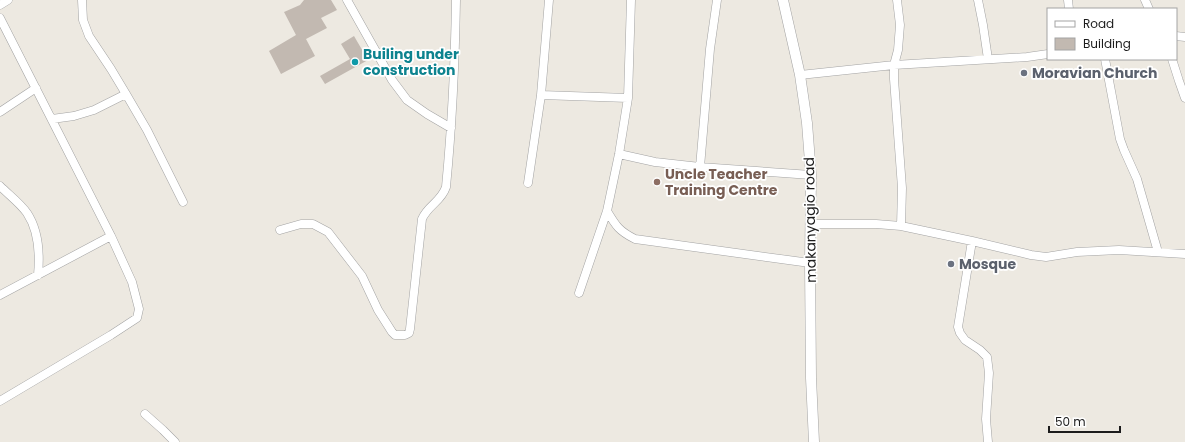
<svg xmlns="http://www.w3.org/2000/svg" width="1185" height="442" font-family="Poppins,sans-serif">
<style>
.building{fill:#c2b9b1}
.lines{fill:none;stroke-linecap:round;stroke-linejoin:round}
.minor-casing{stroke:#a3a3a3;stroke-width:9}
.tertiary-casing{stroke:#a3a3a3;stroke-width:11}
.minor{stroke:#fff;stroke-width:8}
.tertiary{stroke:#fff;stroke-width:10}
.culture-dot{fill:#0f9aa8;stroke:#fff;stroke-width:1.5}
.worship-dot{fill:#6b7280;stroke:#fff;stroke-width:1.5}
.education-dot{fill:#8d6e63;stroke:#fff;stroke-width:1.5}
.labels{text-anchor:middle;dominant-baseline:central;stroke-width:3.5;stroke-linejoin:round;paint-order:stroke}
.culture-label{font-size:14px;font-weight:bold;fill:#0d838f;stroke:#fff;text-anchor:start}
.worship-label{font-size:14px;font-weight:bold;fill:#5b616d;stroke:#fff;text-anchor:start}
.education-label{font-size:14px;font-weight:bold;fill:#785e54;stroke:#fff;text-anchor:start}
.street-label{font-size:14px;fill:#1c1c1c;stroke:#fff}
</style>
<rect width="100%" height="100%" fill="#ede9e1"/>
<!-- building -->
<path class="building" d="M304,0H331L337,10L321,18L327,28L306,39L315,56L281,74L269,51L296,35L284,12L300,5Z
M354,36L368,60L325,84L320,76L350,59L341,44Z"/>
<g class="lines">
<defs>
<path id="minor" d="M82,0L83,20L89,36L111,69L126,94L147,130L183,202
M347,0L392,80L407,100L427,114L451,128
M897,0L900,25L898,50L894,65V79L902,188L901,226
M978,0L983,25L988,59
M1068,0L1069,9
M1145,0L1149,9
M0,5L8,0
M0,18L111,236L132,282L139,309L137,318L111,335L0,401
M1176,36L1185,37
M1105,59L1120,139L1124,150L1137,179L1158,252
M1172,59L1179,81L1185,98
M800,75L894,65L1027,57L1048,54
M541,95L628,98
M0,112L36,88
M52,119L74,116L94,110L126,94
M619,154L655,162L700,167L811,175
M700,167L710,49L717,0
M528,183L541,95L549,0
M0,186C9,195 20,203 27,213C39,231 40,254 38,275
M607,211C616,226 619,231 635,239L810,263
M812,224H876L901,226L972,241L1031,255L1046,257L1077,252L1119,250L1185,254
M280,230L301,224H313L328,232L362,276L378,310L392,332L395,335H405L409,333L410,329L422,219C428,205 441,202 446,187C452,125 455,63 456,0
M972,241L958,327L960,333L965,340L980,350L987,357L989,373L986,419L988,442
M579,293L607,211L619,154L628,98L631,0
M0,295L111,236
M145,414L163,430L175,442"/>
<path id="tertiary" d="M783,0L800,75L807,123L811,175L810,263L811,378L814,442"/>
</defs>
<!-- minor casing -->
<use href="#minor" class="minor-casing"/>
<!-- tertiary casing -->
<use href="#tertiary" class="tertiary-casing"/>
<!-- minor -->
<use href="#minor" class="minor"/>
<!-- tertiary -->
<use href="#tertiary" class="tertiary"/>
</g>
<!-- markers -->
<circle class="culture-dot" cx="355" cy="62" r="4"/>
<g class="worship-dot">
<circle cx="1024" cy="73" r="4"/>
<circle cx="951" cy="264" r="4"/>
</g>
<circle class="education-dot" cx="657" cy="182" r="4"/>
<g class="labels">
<!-- culture labels -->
<g class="culture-label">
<text x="363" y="54">Builing under<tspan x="363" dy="16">construction</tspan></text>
</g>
<!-- worship labels -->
<g class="worship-label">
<text x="1032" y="73">Moravian Church</text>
<text x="959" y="264">Mosque</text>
</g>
<!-- education labels -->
<g class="education-label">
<text x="665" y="174">Uncle Teacher<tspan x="665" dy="16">Training Centre</tspan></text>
</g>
<!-- street labels -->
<g class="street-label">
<text transform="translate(810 220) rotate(-91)">makanyagio road</text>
</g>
</g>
<!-- legend -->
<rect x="1047" y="8" width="130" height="52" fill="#ffffff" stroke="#a4a4a4"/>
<rect x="1055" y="21" width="20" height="6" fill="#ffffff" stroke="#a4a4a4"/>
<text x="1083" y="28" font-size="12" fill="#1c1c1c">Road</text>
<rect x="1055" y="38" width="20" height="12" fill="#c2b9b1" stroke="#a4a4a4"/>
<text x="1083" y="48" font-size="12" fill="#1c1c1c">Building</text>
<!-- scale -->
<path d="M1049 426v6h71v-6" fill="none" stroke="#1c1c1c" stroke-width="2"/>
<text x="1055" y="426" font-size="12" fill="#1c1c1c" stroke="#ffffff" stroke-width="3" paint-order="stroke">50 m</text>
</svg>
